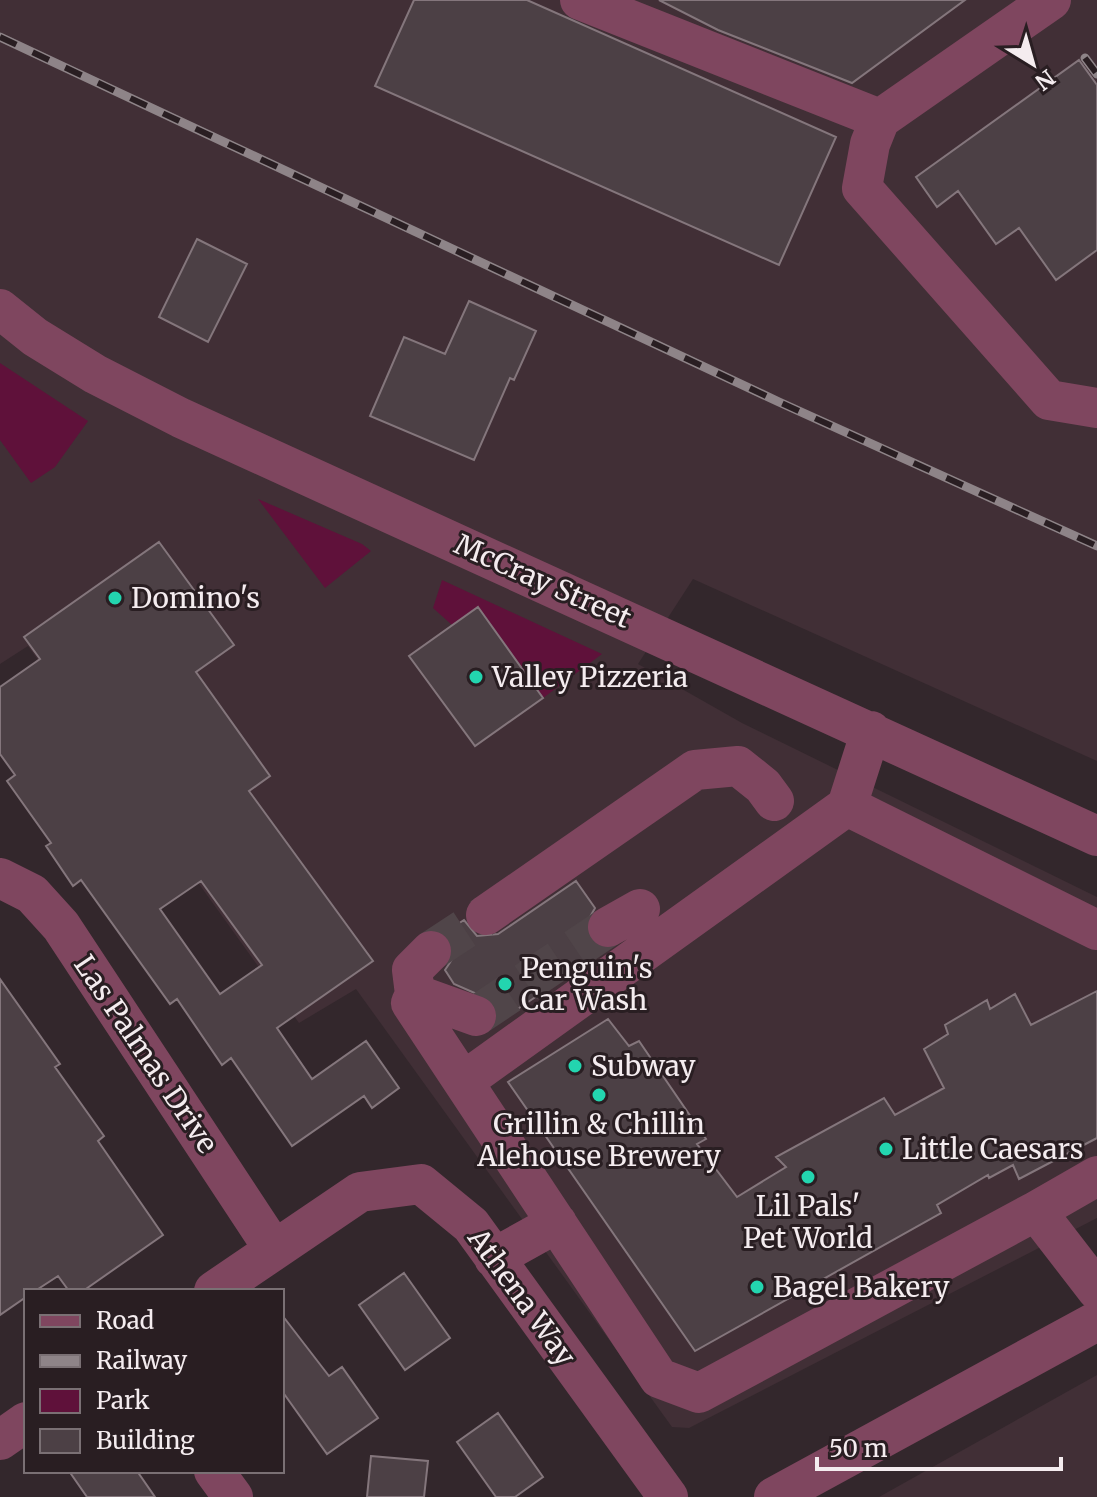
<svg xmlns="http://www.w3.org/2000/svg" width="1097" height="1497" font-family="Merriweather,serif">
<style>
.built{fill:#412f36}
.green{fill:#5f113a}
.building{fill:#4c4045;stroke:#84767c;stroke-width:2;fill-rule:evenodd}
.lines{fill:none;stroke-linecap:round;stroke-linejoin:round}
.minor-tunnel{stroke:#504549;stroke-width:40;stroke-dasharray:40 20;stroke-linecap:butt}
.minor{stroke:#7f465f;stroke-width:40}
.rail-casing{stroke:#8e8488;stroke-width:9}
.rail{stroke:#291e22;stroke-width:6;stroke-dasharray:18;stroke-linecap:butt}
.poi-dot{fill:#23d5af;stroke:#291e22;stroke-width:3}
.labels{text-anchor:middle;dominant-baseline:central;stroke-width:6;stroke-linejoin:round;paint-order:stroke}
.street-label{font-size:28px;fill:#f4ecef;stroke:#291e22}
.poi-label{font-size:28px;fill:#f4ecef;stroke:#291e22;text-anchor:start}
</style>
<rect width="100%" height="100%" fill="#33272c"/>
<!-- built -->
<path class="built" d="M0,0H1097V761L693,579L638,664L742,723L1097,897V1218L689,1428L672,1427L356,989L299,1023L28,646L0,664Z
M1097,1375V1497H879Z"/>
<!-- green -->
<path class="green" d="M0,363L88,421L55,467L31,483L0,440Z
M258,499L362,544L371,551L325,588Z
M442,580L602,654L543,698L479,608L452,625L433,608Z"/>
<!-- building -->
<path class="building" d="M414,0H527L836,137L779,265L375,86Z
M659,0H965L852,83L718,30Z
M1079,60L1097,85V250L1056,280L1019,228L996,244L958,191L937,207L916,177Z
M197,239L247,264L208,342L159,317Z
M469,301L536,331L514,380L510,378L474,460L370,416L404,337L445,354Z
M159,542L234,645L196,672L270,776L249,791L373,961L277,1028L312,1079L366,1041L399,1088L372,1108L364,1096L292,1146L231,1058L222,1065L177,999L170,1004L81,880L73,886L46,846L51,843L7,781L15,775L0,754V687L40,659L24,637ZM201,881L262,965L220,994L160,909Z
M478,607L543,698L475,746L409,656Z
M576,881L595,908L585,926L588,938L596,946L606,950L498,1022V1011L493,1001L454,984L445,970L453,958V946L444,933L464,920L477,936L498,934Z
M0,979L60,1064L55,1067L104,1136L98,1141L163,1235L83,1291H69L58,1276L35,1291H26V1297L0,1315Z
M1097,991V1138L1019,1179L1013,1165L989,1178L988,1175L937,1205L941,1213L695,1351L508,1082L608,1019L629,1046L639,1041L706,1139L697,1144L737,1197L786,1167L776,1157L884,1098L895,1115L944,1088L924,1049L948,1034L945,1025L987,1000L990,1009L1015,994L1031,1025Z
M404,1273L450,1338L405,1370L359,1305Z
M282,1315L329,1376L342,1367L378,1418L327,1454L282,1391Z
M498,1413L543,1477L515,1497H496L457,1442Z
M371,1456L428,1461L424,1497H367Z
M69,1471H137L155,1497H87Z"/>
<g class="lines">
<!-- minor-tunnel -->
<path class="minor-tunnel" d="M431,951L486,915
M476,1016L608,927"/>
<!-- minor -->
<path class="minor" d="M580,0L880,119L870,144L862,188L1049,400L1097,408
M880,119L1051,0
M0,309L35,337L95,374L181,418L1097,836
M847,806L1097,930
M0,878L32,894L61,926L273,1248
M486,915L695,770L738,766L763,786L774,801
M608,927L640,909
M431,951L412,970L415,994L411,1003L659,1378L699,1393L1036,1211
M415,994L476,1016
M464,1081L847,806L871,731
M1097,1176L1036,1211L1097,1290
M494,1258L557,1223
M214,1291L360,1192L421,1184L471,1225L668,1497
M0,1440L26,1422
M214,1471L233,1497
M774,1497L1097,1321"/>
<defs>
<path id="rail" d="M0,37L779,402L1097,546
M1085,58L1097,74"/>
</defs>
<!-- rail casing -->
<use href="#rail" class="rail-casing"/>
<!-- rail -->
<use href="#rail" class="rail"/>
</g>
<!-- markers -->
<g class="poi-dot">
<circle cx="115" cy="598" r="8"/>
<circle cx="476" cy="677" r="8"/>
<circle cx="505" cy="984" r="8"/>
<circle cx="575" cy="1066" r="8"/>
<circle cx="599" cy="1095" r="8"/>
<circle cx="886" cy="1149" r="8"/>
<circle cx="808" cy="1177" r="8"/>
<circle cx="757" cy="1287" r="8"/>
</g>
<g class="labels">
<!-- street labels -->
<g class="street-label">
<text transform="translate(543 581) rotate(24)">McCray Street</text>
<text transform="translate(146 1054) rotate(56)">Las Palmas Drive</text>
<text transform="translate(522 1297) rotate(54)">Athena Way</text>
</g>
<!-- poi labels -->
<g class="poi-label">
<text x="131" y="598">Domino's</text>
<text x="492" y="677">Valley Pizzeria</text>
<text x="521" y="968">Penguin's<tspan x="521" dy="32">Car Wash</tspan></text>
<text x="591" y="1066">Subway</text>
<text x="599" y="1124" text-anchor="middle">Grillin &amp; Chillin<tspan x="599" dy="32">Alehouse Brewery</tspan></text>
<text x="902" y="1149">Little Caesars</text>
<text x="808" y="1206" text-anchor="middle">Lil Pals'<tspan x="808" dy="32">Pet World</tspan></text>
<text x="773" y="1287">Bagel Bakery</text>
</g>
</g>
<!-- legend -->
<rect x="24" y="1289" width="260" height="184" fill="#291e22" stroke="#7a7074" stroke-width="2"/>
<rect x="40" y="1315" width="40" height="12" fill="#7f465f" stroke="#7a7074" stroke-width="2"/>
<text x="96" y="1329" font-size="24" fill="#f4ecef">Road</text>
<rect x="40" y="1355" width="40" height="12" fill="#8e8488" stroke="#7a7074" stroke-width="2"/>
<text x="96" y="1369" font-size="24" fill="#f4ecef">Railway</text>
<rect x="40" y="1389" width="40" height="24" fill="#5f113a" stroke="#7a7074" stroke-width="2"/>
<text x="96" y="1409" font-size="24" fill="#f4ecef">Park</text>
<rect x="40" y="1429" width="40" height="24" fill="#4c4045" stroke="#7a7074" stroke-width="2"/>
<text x="96" y="1449" font-size="24" fill="#f4ecef">Building</text>
<!-- north arrow -->
<g transform="translate(1033 64) rotate(143)" stroke="#291e22" stroke-width="6" paint-order="stroke">
<path d="M0-6L14 30L0 20L-14 30Z" fill="#f4ecef"/>
<text y="-12" font-size="22" font-weight="bold" text-anchor="middle" fill="#f4ecef">N</text>
</g>
<!-- scale -->
<path d="M817 1457v12h244v-12" fill="none" stroke="#f4ecef" stroke-width="4"/>
<text x="829" y="1457" font-size="24" fill="#f4ecef" stroke="#291e22" stroke-width="6" paint-order="stroke">50 m</text>
</svg>
